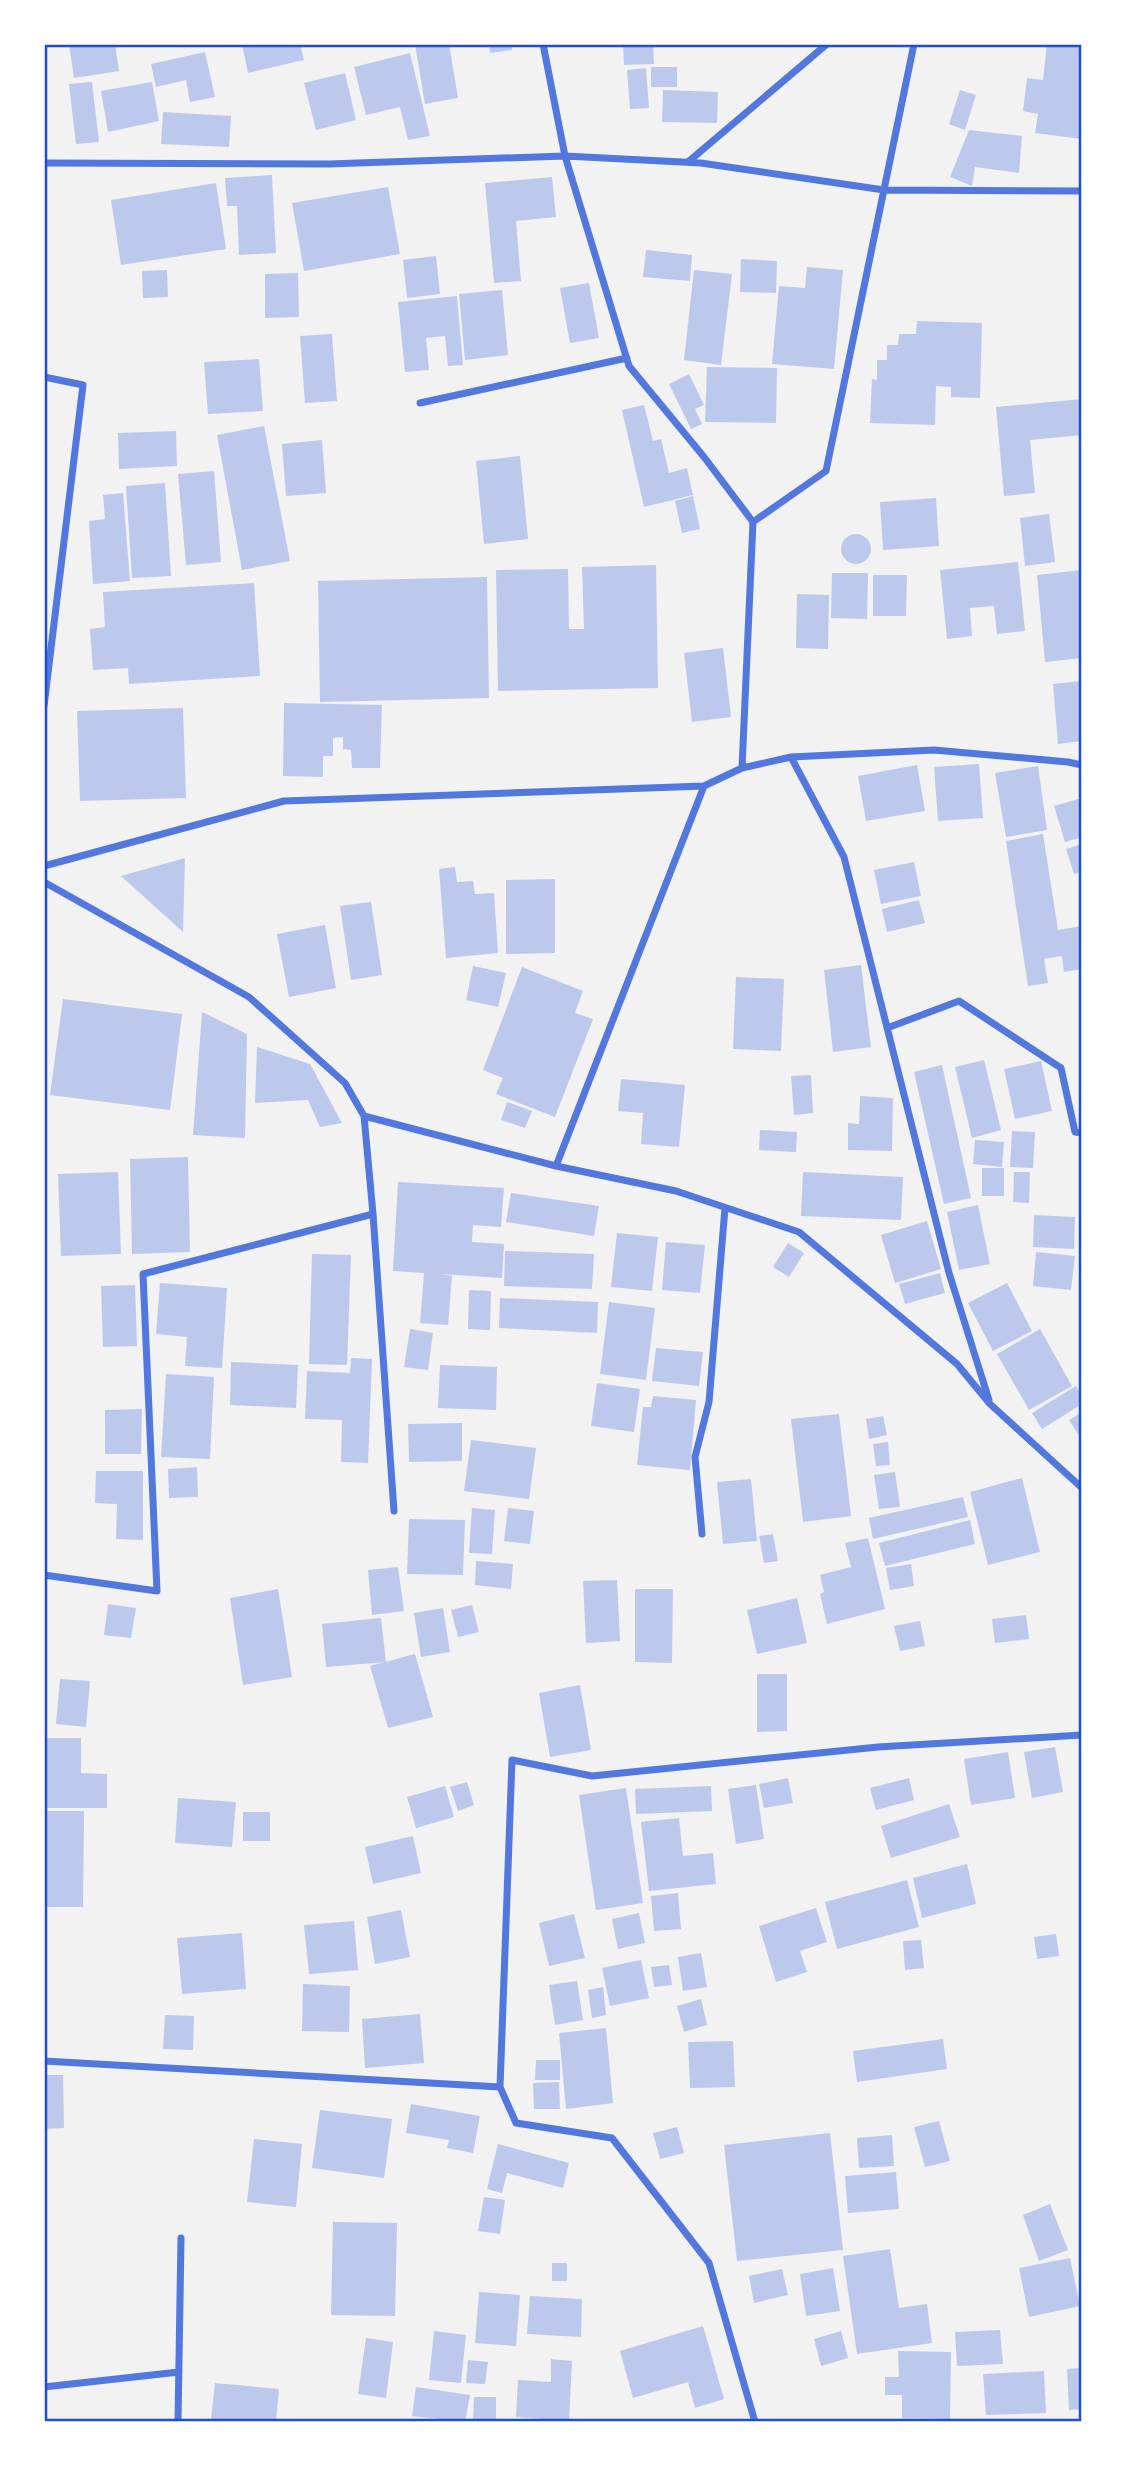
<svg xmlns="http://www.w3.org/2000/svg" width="1126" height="2466" font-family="'Zilla Slab',serif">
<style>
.building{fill:#bdc9ec}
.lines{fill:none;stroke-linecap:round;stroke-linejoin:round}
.minor{stroke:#5277de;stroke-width:7}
.neatline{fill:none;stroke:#1d4ed8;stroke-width:2.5}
</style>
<rect width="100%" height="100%" fill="#f2f2f2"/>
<!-- building -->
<path class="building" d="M69,44H115L119,71L74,78Z
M242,44H300L304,60L248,73Z
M415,44H449L458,98L425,104Z
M489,44H512V50L490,53Z
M623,44H653L654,64L624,65Z
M1047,44H1082V139L1035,133L1038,114L1023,111L1027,78L1043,80Z
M205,52L215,97L190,102L186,80L156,87L151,64Z
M410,53L430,136L408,140L400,107L366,115L354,67Z
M651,67H677V87H651Z
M646,68L649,108L630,109L627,70Z
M345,73L356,120L316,130L304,83Z
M92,82L99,142L76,144L69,84Z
M152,82L159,121L108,132L101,91Z
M663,90L718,92L717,123L662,122Z
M960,90L976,95L965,130L949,124Z
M163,112L231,116L229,147L161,144Z
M969,130L1022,136L1019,173L975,167L972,186L950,177Z
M272,175L276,253L239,255L237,206H227L225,178Z
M552,177L556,217L516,221L521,281L494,283L485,183Z
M216,183L226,249L121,265L111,200Z
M388,187L400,254L304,271L292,203Z
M646,250L692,255L690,281L643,277Z
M436,256L440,294L407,298L403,260Z
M741,259L777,261L776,293L740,292Z
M807,267L843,270L834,369L772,364L779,286L805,288Z
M167,270L168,297L143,298L142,271Z
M694,270L732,274L721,365L684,360Z
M298,273L299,317L265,318V274Z
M589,283L599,338L570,343L560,288Z
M502,290L508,355L465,360L459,294Z
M457,296L463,365L448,366L445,336L426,338L429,370L405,372L398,302Z
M917,321L982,323L980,398L951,397V387L936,386L935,425L870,423L872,379L877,380V360H887V345H898L899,334H916Z
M332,334L337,401L305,403L300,336Z
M259,359L263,411L208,414L204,362Z
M707,367L777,368L776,423L705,422Z
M689,374L704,405L695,409L702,424L691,429L669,384Z
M1082,399V435L1030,440L1035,493L1004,496L996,407Z
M644,405L653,441L661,439L669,473L687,468L693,495L644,507L622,410Z
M264,426L290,561L242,570L217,435Z
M176,431L177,466L119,469L118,433Z
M322,440L326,493L286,496L282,444Z
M520,456L528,539L484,544L476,461Z
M214,471L221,562L186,565L178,474Z
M165,483L171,576L132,578L126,486Z
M123,493L130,581L93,584L89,521L105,519L103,495Z
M693,496L700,529L682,533L675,501Z
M936,498L939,546L883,550L880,502Z
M1049,514L1055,562L1025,566L1020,518Z
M841 549a15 15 0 1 1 30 0a15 15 0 1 1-30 0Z
M1018,562L1025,631L997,634L994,606L970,608L972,636L947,639L940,570Z
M656,565L658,688L498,691L496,570L568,569L569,629H584L582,567Z
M1082,570V658L1045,662L1037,575Z
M832,573H868L867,619L831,618Z
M873,575H907L906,616H873Z
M487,577L489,698L320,702L318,581Z
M254,583L260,676L129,684L128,668L93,670L90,629L105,627L103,592Z
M797,594L829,595L828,649L796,648Z
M723,648L731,717L692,722L684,653Z
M1082,681V741L1058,744L1053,684Z
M284,703L382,705L380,768H352L351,750L343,749V737L333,738V756H323V777L283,776Z
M183,708L186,798L80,801L77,711Z
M979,764L983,818L938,821L934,767Z
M917,765L925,811L866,821L858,776Z
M1038,766L1047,830L1006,837L995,773Z
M1082,798V837L1065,842L1054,806Z
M1043,834L1058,930L1082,926V969L1064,972L1062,956L1044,959L1048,983L1028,986L1006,841Z
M1082,844V872L1074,874L1066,849Z
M185,858L183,932L121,876Z
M914,862L921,896L881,904L874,870Z
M455,867L457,882L473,881L475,894L494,893L498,953L446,958L439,869Z
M555,879V953L506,954V880Z
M919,900L925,923L887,932L882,909Z
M371,902L382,975L351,980L340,906Z
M325,925L336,988L289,997L277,934Z
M861,965L871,1047L833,1052L824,970Z
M473,966L506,973L498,1007L466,1000Z
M522,967L583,991L575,1013L593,1019L555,1117L496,1094L503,1078L483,1070Z
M736,977L784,979L781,1051L733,1049Z
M63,999L182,1014L170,1110L50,1095Z
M202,1012L247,1034L245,1138L193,1135Z
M257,1047L310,1064L342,1123L320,1127L308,1100L255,1103Z
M984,1060L1001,1130L972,1138L955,1067Z
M1041,1061L1052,1111L1015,1119L1004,1069Z
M942,1065L971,1198L944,1204L914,1072Z
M811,1075L813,1113L794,1115L791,1076Z
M621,1079L685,1085L679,1147L641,1144L643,1113L618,1111Z
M860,1096L893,1098L892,1151L848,1150V1123L859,1124Z
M507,1102L532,1111L525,1128L501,1120Z
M760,1130L797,1132L796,1152L759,1150Z
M1012,1131L1035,1132L1033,1168L1010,1167Z
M975,1140L1004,1142L1002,1167L973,1164Z
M188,1157L190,1252L132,1254L130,1159Z
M982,1168H1004V1196H982Z
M118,1172L121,1254L61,1256L58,1174Z
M803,1172L903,1177L901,1220L801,1216Z
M1014,1172H1030L1029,1203L1013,1202Z
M398,1182L504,1188L501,1227L473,1225L472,1242L504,1244L502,1278L440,1274L452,1276L448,1325L420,1323L424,1273L393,1271Z
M511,1193L599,1206L594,1236L506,1222Z
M978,1205L990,1264L959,1270L947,1212Z
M1034,1215L1075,1217L1074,1249L1033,1247Z
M927,1221L941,1269L895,1283L881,1235Z
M617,1233L658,1237L652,1291L611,1287Z
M666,1242L705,1245L700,1293L662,1290Z
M788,1243L804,1253L789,1277L773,1267Z
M505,1251L594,1254L592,1289L504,1286Z
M1036,1252L1075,1256L1071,1290L1033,1286Z
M312,1254L351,1255L347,1365L309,1364Z
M940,1273L945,1293L905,1304L899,1284Z
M160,1283L227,1288L222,1368L185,1366L187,1337L156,1334Z
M1007,1283L1032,1331L993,1351L968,1303Z
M135,1285L137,1346L103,1347L101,1286Z
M469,1290L491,1291L490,1330L468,1329Z
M500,1298L598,1302L597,1333L499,1328Z
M609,1302L655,1308L646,1380L600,1374Z
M410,1329L433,1333L428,1370L404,1367Z
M1040,1329L1072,1386L1029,1410L997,1354Z
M656,1348L703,1352L699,1386L652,1381Z
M351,1358L372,1359L368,1463L341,1462L342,1420L305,1419L307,1371L350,1373Z
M231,1362L298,1365L296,1408L230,1405Z
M440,1365L497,1367L496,1410L438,1408Z
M166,1374L214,1377L210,1459L161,1457Z
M597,1383L640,1389L634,1432L591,1426Z
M1076,1386L1082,1397V1404L1042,1429L1032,1413Z
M653,1396L696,1400L690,1470L637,1465L643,1407H651Z
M142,1409L141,1454H105V1410Z
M1082,1412V1440L1069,1420Z
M839,1414L851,1516L803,1522L791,1419Z
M883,1416L887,1435L869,1439L866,1419Z
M462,1423V1461L409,1462L408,1424Z
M471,1440L536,1448L529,1499L464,1491Z
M888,1442L890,1465L876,1466L873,1444Z
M197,1467L198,1497L169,1498L168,1469Z
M96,1471H143V1540L116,1539L117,1504L95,1503Z
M895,1472L900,1507L879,1509L874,1475Z
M1022,1478L1040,1552L988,1565L970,1492Z
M751,1479L757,1541L723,1544L717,1482Z
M963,1497L968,1517L873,1539L869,1518Z
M472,1508L495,1510L492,1554L469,1553Z
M508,1508L534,1511L530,1544L504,1541Z
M409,1519L465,1520L463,1575L407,1574Z
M970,1520L975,1544L885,1566L879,1543Z
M773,1534L778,1561L764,1563L759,1536Z
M868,1538L885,1609L827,1624L820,1594L824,1592L820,1575L851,1567L845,1543Z
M476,1561L513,1564L511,1589L475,1585Z
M911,1564L914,1586L890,1590L886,1568Z
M398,1567L404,1611L372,1615L368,1570Z
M617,1580L620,1641L586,1643L583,1581Z
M278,1589L292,1677L243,1685L230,1598Z
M635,1589H673L672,1663L635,1662Z
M797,1598L807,1643L757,1654L747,1610Z
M108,1604L136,1608L131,1638L104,1635Z
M472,1605L479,1632L458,1637L451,1610Z
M443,1608L450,1652L421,1657L414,1613Z
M1026,1615L1029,1639L995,1643L992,1619Z
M381,1618L386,1662L326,1667L322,1624Z
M920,1621L925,1646L900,1651L894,1626Z
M415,1654L433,1717L388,1728L370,1666Z
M757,1674H787V1731L757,1732Z
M60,1679L90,1681L86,1727L56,1724Z
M580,1685L591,1750L550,1757L539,1693Z
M44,1738H81V1773L107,1774V1808H44Z
M1055,1747L1063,1792L1032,1798L1024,1752Z
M1008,1752L1015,1798L971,1805L964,1759Z
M788,1778L793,1803L764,1808L759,1784Z
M909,1778L914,1800L876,1810L870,1788Z
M467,1782L474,1805L458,1811L450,1787Z
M756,1785L764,1839L736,1844L728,1789Z
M445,1786L454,1817L416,1828L407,1797Z
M711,1786L712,1811L636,1814L635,1789Z
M626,1788L643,1903L596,1910L579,1795Z
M178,1798L236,1802L232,1847L175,1843Z
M949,1804L960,1837L891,1858L881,1826Z
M44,1811H84L83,1907H44Z
M243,1812H270V1841H243Z
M679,1818L683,1856L713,1853L716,1884L649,1891L641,1822Z
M413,1836L421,1873L373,1884L365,1847Z
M967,1864L976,1904L922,1918L913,1878Z
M907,1880L919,1927L837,1949L825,1902Z
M678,1893L681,1929L654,1931L651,1896Z
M816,1908L827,1942L800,1951L807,1972L776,1982L759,1926Z
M401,1910L410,1957L375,1964L367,1917Z
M639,1913L645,1943L618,1949L612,1919Z
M574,1914L585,1958L549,1966L539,1923Z
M354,1921L358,1970L309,1974L304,1925Z
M242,1933L246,1989L182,1994L177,1938Z
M1056,1934L1059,1956L1037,1959L1034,1937Z
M921,1940L924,1968L905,1970L903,1941Z
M701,1953L707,1987L683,1991L678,1957Z
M641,1960L649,1998L610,2006L602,1968Z
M669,1965L672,1985L654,1987L651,1967Z
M577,1981L583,2020L555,2025L549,1985Z
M303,1984L350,1986L349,2032L302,2031Z
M603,1987L606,2015L592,2018L588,1990Z
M701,1999L707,2025L684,2032L677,2006Z
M420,2014L424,2063L365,2068L362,2019Z
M165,2015L194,2016L193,2050L163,2049Z
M606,2028L613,2103L566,2109L559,2033Z
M943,2039L947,2069L857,2082L853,2051Z
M733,2041L735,2087L690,2088L688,2042Z
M536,2060H560V2080H535Z
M44,2075H63L64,2128L44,2129Z
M559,2082L560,2109H534L533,2083Z
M411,2104L480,2116L473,2153L447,2148L449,2140L406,2133Z
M320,2110L392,2119L384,2178L312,2168Z
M939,2121L950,2161L925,2167L914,2127Z
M677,2127L684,2153L660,2159L653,2133Z
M830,2133L843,2250L737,2261L724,2145Z
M892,2135L894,2166L859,2168L857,2138Z
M254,2139L302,2144L296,2207L247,2202Z
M498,2144L569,2163L563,2188L507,2173L502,2193L487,2189Z
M896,2172L899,2209L848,2213L845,2176Z
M484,2197L505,2200L500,2234L478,2231Z
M1050,2204L1068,2250L1039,2261L1023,2215Z
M333,2222L397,2223L395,2316L331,2315Z
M890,2249L899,2308L927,2304L932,2343L857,2354L843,2256Z
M1070,2258L1080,2306L1029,2317L1019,2268Z
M552,2263H567V2281H552Z
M833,2268L840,2311L806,2316L800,2274Z
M782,2269L788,2295L754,2303L749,2276Z
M479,2292L520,2295L516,2346L475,2343Z
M530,2296L582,2299L581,2337L527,2334Z
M703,2326L724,2399L695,2408L688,2382L633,2398L620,2351Z
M1000,2330L1003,2364L957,2366L955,2332Z
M434,2331L466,2335L461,2383L429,2380Z
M841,2331L848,2358L821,2366L814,2339Z
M366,2338L393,2342L386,2398L358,2394Z
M898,2351L951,2352L950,2419L902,2418V2395H885V2377H899Z
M551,2359L572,2361L569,2421L516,2417L518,2380L551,2382Z
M468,2360L488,2362L485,2384L466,2383Z
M1082,2368V2409L1069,2410L1067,2369Z
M1044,2371L1046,2413L986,2415L983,2374Z
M215,2383L279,2389L276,2422H215L216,2420L211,2419Z
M416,2387L470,2395L465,2422L412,2416Z
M474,2397H496V2422H473Z"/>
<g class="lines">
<!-- minor -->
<path class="minor" d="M543,44L565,156L629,366L704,457L753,522
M688,162L827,44
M44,163L329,164L565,156L701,163L884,190L1082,191
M44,377L83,385L44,706
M420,403L627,358
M791,757L934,750L1068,762L1082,765
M742,768L791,757L844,857L949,1273L989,1400
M44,866L284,801L704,786
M44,882L249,997L345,1083L364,1116L556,1166L676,1191L799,1232L957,1364L990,1404L1082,1488
M887,1028L959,1001L1061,1068L1075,1132L1082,1133
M556,1166L704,786L742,768L753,522L826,471L914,44
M373,1214L394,1511
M702,1534L695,1457L709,1402L725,1208
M44,1575L157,1591L143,1274L373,1214L364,1116
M44,2061L500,2087L516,2123L612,2138L709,2263L755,2422
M500,2087L512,1760L592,1776L878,1747L1082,1735
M44,2387L179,2372
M178,2422L181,2238"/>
</g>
<!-- border -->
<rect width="1126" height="2466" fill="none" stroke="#ffffff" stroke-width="91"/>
<rect x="46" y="46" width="1034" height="2374" class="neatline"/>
</svg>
